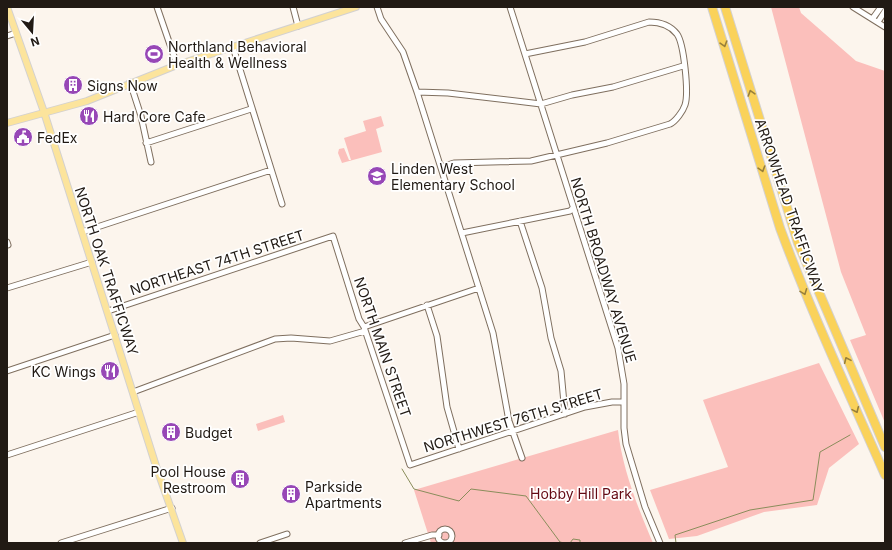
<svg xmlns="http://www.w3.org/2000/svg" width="892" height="550" font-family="Inter,sans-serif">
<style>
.green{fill:#fbbfbb}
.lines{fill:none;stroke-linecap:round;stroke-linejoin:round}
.stream{stroke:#8a8d5b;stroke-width:1}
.minor-casing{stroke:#7f6f5f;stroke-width:7}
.major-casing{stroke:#d3d1d0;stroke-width:8}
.highway-casing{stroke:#d3d1d0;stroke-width:10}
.minor{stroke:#fff;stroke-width:5}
.major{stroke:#fce49c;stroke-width:6}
.highway{stroke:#fad25a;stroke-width:8}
.oneway{stroke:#987f3a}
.labels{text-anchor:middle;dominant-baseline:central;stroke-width:3.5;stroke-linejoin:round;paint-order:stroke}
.poi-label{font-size:14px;fill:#211a14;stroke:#fff;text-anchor:start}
.street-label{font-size:14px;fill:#211a14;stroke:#fff}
.park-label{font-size:14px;fill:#640a14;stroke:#fff}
</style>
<rect width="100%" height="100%" fill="#fcf5ed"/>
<!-- green -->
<path class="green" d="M771,7H799L801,13L856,61L885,71V423L850,340L866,335L841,272Z
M381,116L384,126L376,129L382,152L342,163L338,153L339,149L344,148L349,160H351L344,138L366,131L363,121Z
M819,363L859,444L829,468L817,505L764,512L697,536L669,539L650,490L728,467L703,400Z
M283,415L285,422L258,431L256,424Z
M618,430C622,468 638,508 653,543H431L414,490Z"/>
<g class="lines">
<!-- stream -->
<path class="stream" d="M402,469L414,489L459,501L471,489L526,496L560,542L564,543
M570,543L573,539L580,540V543
M676,543L675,535L750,510L813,500L820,452L850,435"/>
<defs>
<path id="minor" d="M157,7L177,65
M293,7L298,26
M377,7L381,19L403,52L417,92L493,333L509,421L522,458
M510,7L618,348L624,384V428L626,444L645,507L660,543
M853,7L885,27
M873,18L881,7
M878,22L885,11
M7,36L16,33
M233,47L282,204
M130,82L141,116L151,162
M417,92L448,93L541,104L572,95L613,87L683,66
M146,143L251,109
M441,167L454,163L531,161L607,143L670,124C676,121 683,111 685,105C689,93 684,44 677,34C670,25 660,22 649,22L585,42L525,54
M520,221L542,288L551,338L561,371L565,414
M82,232L271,170
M462,233L570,211L573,208
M7,242L8,245
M7,288L92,262
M427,305L437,336L447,407L459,449
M108,311L333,236L359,319L364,327L410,465L585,407L612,402H624
M364,327L479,288
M7,371L115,335
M133,392L275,339L291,338L330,341L365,331
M7,455L139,412
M438 536a7 7 0 1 1 14 0a7 7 0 1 1-14 0Z
M61,543L172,508
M260,543L287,534
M405,543L432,535H439"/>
<path id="major" d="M7,7L44,112L156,466L183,543
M7,123L87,101L177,65L356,7"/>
<path id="highway" d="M712,7L780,228C811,312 849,393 885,475
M725,7L798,243L885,447"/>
</defs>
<!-- minor casing -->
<use href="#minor" class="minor-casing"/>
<!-- major casing -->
<use href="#major" class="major-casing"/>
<!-- highway casing -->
<use href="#highway" class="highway-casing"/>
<!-- minor -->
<use href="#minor" class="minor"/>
<!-- major -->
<use href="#major" class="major"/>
<!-- highway -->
<use href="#highway" class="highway"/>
</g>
<!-- one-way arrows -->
<defs><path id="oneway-chevron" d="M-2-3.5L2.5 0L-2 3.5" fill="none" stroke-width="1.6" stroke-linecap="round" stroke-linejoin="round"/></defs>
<g class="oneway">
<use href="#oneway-chevron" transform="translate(724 44) rotate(73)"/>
<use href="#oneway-chevron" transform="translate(751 93) rotate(-107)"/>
<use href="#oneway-chevron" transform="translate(762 169) rotate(73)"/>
<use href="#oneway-chevron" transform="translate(804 292) rotate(69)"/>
<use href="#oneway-chevron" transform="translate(847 360) rotate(-114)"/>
<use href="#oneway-chevron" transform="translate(856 410) rotate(66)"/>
</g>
<!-- icons -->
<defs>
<symbol id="stadium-disc" viewBox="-11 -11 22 22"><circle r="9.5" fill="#9747b6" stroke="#fff"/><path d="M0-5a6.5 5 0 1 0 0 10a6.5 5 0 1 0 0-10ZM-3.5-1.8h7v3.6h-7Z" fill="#fff"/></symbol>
<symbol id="building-disc" viewBox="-11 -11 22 22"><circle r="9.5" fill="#9747b6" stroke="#fff"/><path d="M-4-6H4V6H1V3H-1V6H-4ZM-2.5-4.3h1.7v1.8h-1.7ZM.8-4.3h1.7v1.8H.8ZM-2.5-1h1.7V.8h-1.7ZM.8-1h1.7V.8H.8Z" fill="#fff"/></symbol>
<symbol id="restaurant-disc" viewBox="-11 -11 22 22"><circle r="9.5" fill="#9747b6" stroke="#fff"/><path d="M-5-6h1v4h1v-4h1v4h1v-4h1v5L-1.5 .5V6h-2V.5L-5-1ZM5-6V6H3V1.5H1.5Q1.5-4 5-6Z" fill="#fff"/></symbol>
<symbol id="civic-disc" viewBox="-11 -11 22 22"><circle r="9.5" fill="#9747b6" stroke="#fff"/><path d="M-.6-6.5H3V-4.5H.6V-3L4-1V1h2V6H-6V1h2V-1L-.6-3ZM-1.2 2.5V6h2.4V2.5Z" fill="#fff"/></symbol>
<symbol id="school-disc" viewBox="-11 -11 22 22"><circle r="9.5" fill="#9747b6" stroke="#fff"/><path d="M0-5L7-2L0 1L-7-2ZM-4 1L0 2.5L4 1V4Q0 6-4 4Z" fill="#fff"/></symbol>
</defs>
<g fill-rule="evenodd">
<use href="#stadium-disc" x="143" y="43" width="22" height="22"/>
<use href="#building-disc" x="62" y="74" width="22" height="22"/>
<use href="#restaurant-disc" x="78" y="105" width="22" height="22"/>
<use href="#civic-disc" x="12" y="126" width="22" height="22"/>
<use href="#school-disc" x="366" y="165" width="22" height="22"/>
<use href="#restaurant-disc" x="99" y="360" width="22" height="22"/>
<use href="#building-disc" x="160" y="421" width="22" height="22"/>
<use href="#building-disc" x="229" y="468" width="22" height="22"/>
<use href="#building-disc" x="280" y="483" width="22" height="22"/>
</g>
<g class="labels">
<!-- poi labels -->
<g class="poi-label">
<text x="168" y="46">Northland Behavioral<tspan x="168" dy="16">Health &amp; Wellness</tspan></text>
<text x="87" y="85">Signs Now</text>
<text x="103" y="116">Hard Core Cafe</text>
<text x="37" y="137">FedEx</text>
<text x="391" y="168">Linden West<tspan x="391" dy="16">Elementary School</tspan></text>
<text x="96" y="371" text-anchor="end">KC Wings</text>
<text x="185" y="432">Budget</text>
<text x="226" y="471" text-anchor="end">Pool House<tspan x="226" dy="16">Restroom</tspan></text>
<text x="305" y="486">Parkside<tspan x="305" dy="16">Apartments</tspan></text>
</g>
<!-- street labels -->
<g class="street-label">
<text transform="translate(790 206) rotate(71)">ARROWHEAD TRAFFICWAY</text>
<text transform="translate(217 262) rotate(-18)">NORTHEAST 74TH STREET</text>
<text transform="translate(604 270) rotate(73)">NORTH BROADWAY AVENUE</text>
<text transform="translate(107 271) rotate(72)">NORTH OAK TRAFFICWAY</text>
<text transform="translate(383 347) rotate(71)">NORTH MAIN STREET</text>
<text transform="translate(513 420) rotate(-17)">NORTHWEST 76TH STREET</text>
</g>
<!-- park labels -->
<g class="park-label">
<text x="581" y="493">Hobby Hill Park</text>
</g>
</g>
<!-- border -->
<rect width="892" height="550" fill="none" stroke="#211a14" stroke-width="16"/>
<!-- north arrow -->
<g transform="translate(32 32) rotate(162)" stroke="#ffffff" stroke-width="3" paint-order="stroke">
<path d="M0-3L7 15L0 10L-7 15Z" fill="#211a14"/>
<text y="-6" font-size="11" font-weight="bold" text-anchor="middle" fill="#211a14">N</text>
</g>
</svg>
